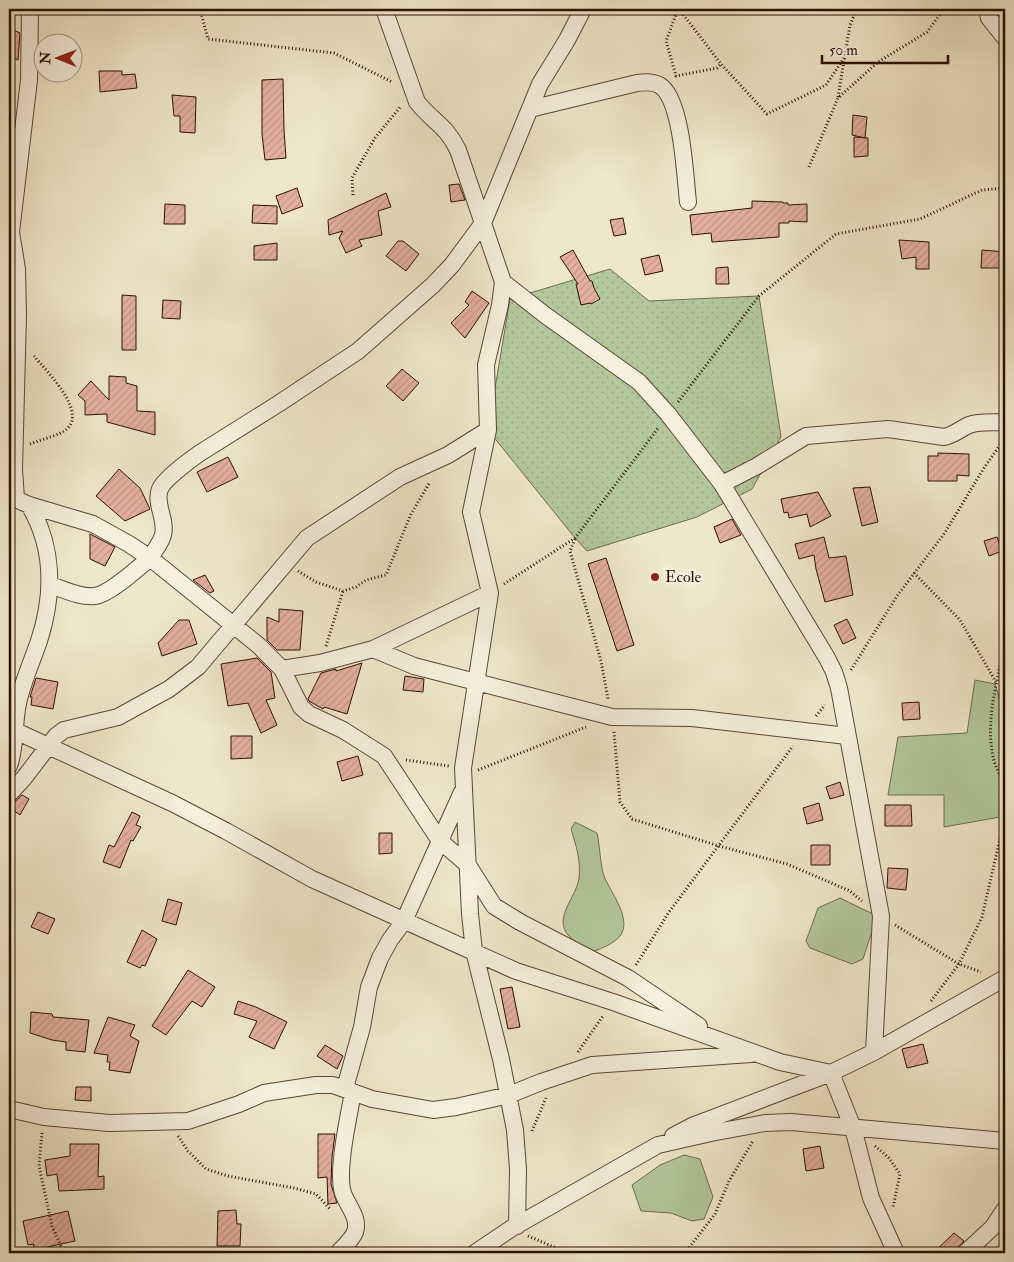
<svg xmlns="http://www.w3.org/2000/svg" width="1014" height="1262" font-family="'IM FELL Double Pica',serif">
<style>
.grass{fill:#b3c79c;stroke:#6e6c50}
.park{fill:url(#park-dots);stroke:#6e6c50}
.building{fill:url(#building-hatch);stroke:#2a1003}
.lines{fill:none;stroke-linecap:round;stroke-linejoin:round}
.minor-casing{stroke:#5b4635;stroke-width:18}
.path{stroke:#2a1003;stroke-width:3;stroke-dasharray:1 2.5;stroke-linecap:butt}
.minor{stroke:#f5efdd;stroke-width:16}
.poi-dot{fill:#8f2418;stroke:#f5efdd;stroke-width:2}
.labels{text-anchor:middle;dominant-baseline:central;stroke-width:5;stroke-linejoin:round;paint-order:stroke}
.poi-label{font-size:16px;fill:#2a1003;stroke:#f5efdd;text-anchor:start}
</style>
<defs>
<pattern id="park-dots" width="8" height="8" patternUnits="userSpaceOnUse" patternTransform="scale(1.25)"><rect width="8" height="8" fill="#b3c79c"/><path d="M2 2h.1M6 6h.1" fill="none" stroke="#9aaa85" stroke-width="1.8" stroke-linecap="round"/></pattern>
<pattern id="building-hatch" width="6" height="6" patternUnits="userSpaceOnUse" patternTransform="scale(1.25)"><rect width="6" height="6" fill="#e4b0a0"/><path d="M-1 1l2-2M0 6l6-6M5 7l2-2" fill="none" stroke="#c49688"/></pattern>
</defs>
<rect width="100%" height="100%" fill="#efe7ca"/>
<filter id="stains"><feTurbulence type="fractalNoise" baseFrequency=".004" numOctaves="4"/><feColorMatrix values="0 0 0 0 .2 0 0 0 0 .09 0 0 0 0 .02 0 0 0 .5 -.17"/></filter>
<radialGradient id="worn" r=".72"><stop offset=".6" stop-color="#630" stop-opacity="0"/><stop offset="1" stop-color="#630" stop-opacity=".3"/></radialGradient>
<!-- grass -->
<path class="grass" d="M975,680L995,684L1005,717V796L1002,798L1000,817L944,827V795H888L898,737L967,733Z
M575,822L597,833C600,846 600,864 604,876C610,892 637,924 616,940C610,945 602,948 595,951C582,947 580,946 569,936C552,918 577,897 579,878C581,861 576,845 571,829Z
M840,898L877,916L863,959L852,964L810,948L806,941L818,908Z
M684,1155L700,1159L713,1197L704,1219L692,1221L671,1213L641,1211L632,1185L660,1165Z"/>
<!-- park -->
<path class="park" d="M610,269L649,301L759,296L781,437L752,489L697,517L587,551L575,538L488,430L510,299Z"/>
<!-- building -->
<path class="building" d="M9,28L20,33L18,60L9,56Z
M99,71H122V75L135,74L137,88L100,92Z
M283,79L284,130L286,158L265,160L262,134V80Z
M172,95L196,97L195,133L180,132V116H174Z
M853,115L867,117L865,138L852,135Z
M854,137L868,138V156L854,157Z
M459,184L465,200L451,202L449,185Z
M297,188L303,206L282,214L276,196Z
M386,193L391,207L378,211L382,235L359,240L362,246L346,253L339,238L343,231L329,235L328,220Z
M752,201L783,202V203H788V205L807,204V222L789,221V223H779V237L712,242L711,233L692,235L690,215L752,208Z
M165,204L185,205V224H164Z
M253,205L277,206V224L252,223Z
M623,218L626,234L614,236L610,220Z
M899,240L929,242V269H916V257L902,259Z
M398,241H403L419,254L406,271L386,256Z
M277,243V260H254V246Z
M573,250L590,281H592L594,288L600,299L591,304L590,303L581,305L576,284H578L560,257Z
M982,250L1005,252V268H981Z
M659,255L663,271L645,275L641,259Z
M728,267L729,284H716V268Z
M472,291L489,303L465,338L451,323L469,305L465,302Z
M122,295L136,296V350H122Z
M163,300L181,301L180,319L162,318Z
M402,369L419,383L403,401L386,386Z
M109,376L126,377V383L137,386V411L155,412V435L107,422V414L85,415V401L78,395L91,381L109,400Z
M938,453L969,454V476L957,475V481H928V456H938Z
M228,457L238,477L207,492L197,472Z
M119,469L140,488L150,509L125,521L96,496Z
M870,487L878,522L862,526L853,488Z
M818,492L831,516L810,527L807,514L789,518L788,512L784,513L781,499Z
M732,519L741,535L720,543L714,527Z
M90,534L115,547L105,566L90,559Z
M824,537L829,558L846,556L853,595L825,602L816,569L814,555L799,559L795,544Z
M997,537L1002,551L989,556L984,541Z
M606,558L634,645L617,651L588,564Z
M205,575L214,591L210,593L193,580Z
M279,609L303,611L300,650H277L267,640V617L279,622Z
M847,619L856,638L843,644L834,625Z
M179,620H189L197,644L162,656L158,643Z
M257,658L271,672L275,698L266,700L277,725L261,733L248,703L228,706L221,664Z
M362,663L347,714L324,707L323,709L309,701L308,699L321,673L336,669V671Z
M405,676L424,679L423,692L403,690Z
M36,678L58,682L53,709L31,705L32,697H30Z
M919,702L920,719L903,720L902,703Z
M231,736H252V758L231,759Z
M358,756L363,775L342,781L337,762Z
M840,782L844,795L830,799L826,787Z
M22,795L29,799L20,815L9,807Z
M819,803L823,820L807,824L803,808Z
M885,805H911L912,826H885Z
M132,812L140,816L136,825L141,827L133,841L131,840L120,868L103,862L109,845L114,847Z
M379,833H392V853L379,854Z
M811,845H830V865H811Z
M888,868L908,869L906,890L887,888Z
M168,899L182,903L176,925L162,921Z
M38,912L55,919L48,934L31,927Z
M142,930L157,939L145,966L142,965L140,968L127,962Z
M188,970L215,987L202,1007L192,1001L166,1035L152,1026Z
M512,987L520,1027L508,1029L500,989Z
M238,1001L256,1007L287,1022L274,1049L249,1037L257,1021L234,1014Z
M31,1012L52,1014L53,1017L89,1020L85,1052L66,1050V1042L52,1040L30,1033Z
M108,1017L135,1025L130,1036L139,1041L130,1073L109,1070L110,1062H107L108,1055L94,1053Z
M923,1044L928,1063L907,1068L902,1049Z
M325,1045L343,1056L337,1069L317,1056Z
M76,1087H91V1101L75,1100Z
M318,1134H335L332,1157L331,1184L337,1203L328,1204L327,1177L318,1178Z
M70,1144H99L98,1177L104,1176V1189L59,1191L57,1174L47,1176L45,1160L70,1156Z
M820,1146L824,1168L806,1171L803,1149Z
M236,1210L237,1224H241L240,1246H217L218,1211Z
M68,1211L75,1241L33,1250L34,1244L28,1245L23,1221Z
M954,1233L964,1241L953,1253H933Z"/>
<g class="lines">
<defs>
<path id="minor" d="M384,9L417,102C433,122 446,125 458,150L503,282L500,305L486,365L488,430L471,512L490,593L463,768L470,914L474,951L501,1059L515,1130L518,1169L517,1226
M987,9L989,18L1005,38
M530,109L637,83C645,82 655,81 662,87C682,104 685,175 688,202
M503,282L545,315L639,382L668,414L722,484L827,658L834,672L839,688L881,916L874,1052
M722,484L757,466L806,436L888,429L944,437C954,435 960,429 969,425C980,421 994,423 1005,422
M9,496L29,505L93,524L129,544L150,558C154,551 161,543 163,535C167,520 154,503 160,489C164,479 190,460 200,453L278,404L358,351L433,285L452,265L483,223L540,84L567,40L583,9
M16,499L14,469L18,314L17,269L11,232L29,80L30,9
M50,585C63,589 81,598 95,596C110,594 138,568 150,558L258,645L282,669L301,707L309,714L343,730L384,756L440,841L468,865L494,906L520,922L628,978L699,1026
M373,649L414,666L612,717L692,718L847,736
M282,669L320,663L373,649L490,593
M9,728L172,803L226,831L312,879L516,971L613,1002L780,1062L831,1073L853,1128L871,1198L896,1253
M9,766C17,744 13,721 19,699C24,679 32,661 39,641C54,595 54,547 29,505
M9,794L24,778L56,736L64,730L118,717L169,689L198,667L307,538L400,477L448,455L488,430
M345,1088L362,1027L369,987L380,958L390,940L404,921L462,792
M9,1109L44,1117L109,1123L188,1121L239,1104L264,1093L316,1085H333L372,1099L433,1110L456,1107L509,1095L541,1082L592,1065L751,1054
M673,1136L692,1126L831,1073L874,1052L1005,978
M338,1253C343,1247 352,1240 355,1232C360,1218 347,1205 343,1193C336,1171 349,1116 353,1092
M475,1253L512,1228L658,1145L711,1133L765,1123L791,1122L1005,1141
M965,1253L993,1227L1005,1209"/>
</defs>
<!-- minor casing -->
<use href="#minor" class="minor-casing"/>
<!-- path -->
<path class="path" d="M200,9L208,39L334,53L392,82
M678,9L666,41L676,76L717,68L721,64
M679,9L721,64L767,114L826,85L844,58
M9,16L13,25
M838,97L850,25L857,9
M809,167L838,98L878,62L927,32L944,9
M353,195L352,178L375,138L401,106
M678,402L759,296L836,234L920,219L982,190L1005,188
M30,444C40,440 60,435 67,429C87,410 46,371 34,356
M575,539L570,551L601,661L608,699
M298,571L316,582L343,591L356,587L366,580L386,575L411,514L430,482
M914,573L960,620L996,682
M504,584L575,538L659,427
M1005,642C998,678 985,720 993,757C995,767 1001,777 1005,786
M326,646L343,591
M851,670L897,596L944,534L984,468L1005,438
M816,716L825,705
M614,732L620,802L632,819L719,846L787,864L850,891L862,901
M406,760L449,766
M478,770L586,727
M895,925L959,964L981,972
M636,965L669,912L793,746
M931,1001L959,964L982,917L1005,817
M578,1052L603,1016
M532,1131L546,1098
M42,1133L39,1166L52,1226L64,1253
M178,1136L188,1151L206,1169L228,1176L294,1188L316,1194L331,1210
M875,1146L889,1158L900,1174L893,1207
M528,1236L568,1253
M9,1247L17,1253
M685,1253L715,1214L729,1181L753,1141"/>
<!-- minor -->
<use href="#minor" class="minor"/>
</g>
<!-- markers -->
<circle class="poi-dot" cx="655" cy="577" r="5"/>
<g class="labels">
<!-- poi labels -->
<g class="poi-label">
<text x="665" y="577">Ecole</text>
</g>
</g>
<!-- margin -->
<rect width="1014" height="1262" fill="none" stroke="#efe7ca" stroke-width="30"/>
<rect x="10" y="10" width="994" height="1242" fill="none" stroke="#2a1003" stroke-width="2.5"/>
<rect x="15" y="15" width="984" height="1232" fill="none" stroke="#2a1003"/>
<!-- north arrow -->
<g transform="translate(58 58) rotate(271)"><circle r="24" fill="#f5efdd" stroke="#a49686"/>
<path d="M0-4L9 19L0 12L-9 19Z" fill="#8f2418"/>
<text y="-8" font-size="14" font-weight="bold" text-anchor="middle" fill="#2a1003">N</text>
</g>
<!-- scale -->
<path d="M822 55v8h126v-8" fill="none" stroke="#2a1003" stroke-width="2.5"/>
<text x="829" y="55" font-size="15" fill="#2a1003" stroke="#f5efdd" stroke-width="4" paint-order="stroke">50 m</text>
<rect width="100%" height="100%" filter="url(#stains)"/>
<rect width="100%" height="100%" fill="url(#worn)"/>
</svg>
